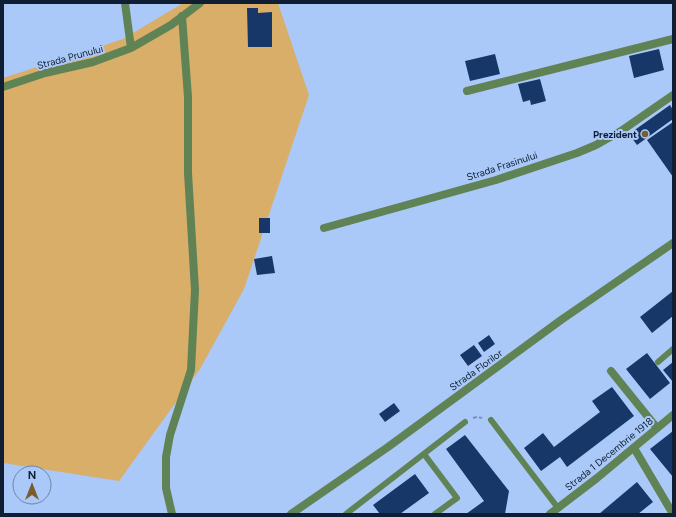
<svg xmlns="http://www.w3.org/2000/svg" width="676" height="517" font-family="Figtree,sans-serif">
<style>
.green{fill:#d8ae69}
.building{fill:#183769}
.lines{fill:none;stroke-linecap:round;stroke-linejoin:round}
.path{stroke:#768fb6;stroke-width:2;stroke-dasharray:4 2;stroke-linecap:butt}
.service{stroke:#5f8355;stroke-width:6}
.minor{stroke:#5f8355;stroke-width:8}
.tertiary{stroke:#5f8355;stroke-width:8}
.poi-dot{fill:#785d2f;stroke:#aac9f8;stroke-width:1.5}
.labels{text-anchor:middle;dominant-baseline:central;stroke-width:4;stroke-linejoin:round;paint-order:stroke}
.street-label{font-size:10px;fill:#101e34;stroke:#aac9f8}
.poi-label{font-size:10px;font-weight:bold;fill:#101e34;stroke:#aac9f8;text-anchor:end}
</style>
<rect width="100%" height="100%" fill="#aac9f8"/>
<!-- green -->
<path class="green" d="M183,3H278L309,95L244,289L200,369L119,481L3,463V78L123,39Z"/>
<!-- building -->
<path class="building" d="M247,8H258V13L272,12V47H248Z
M659,49L664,70L634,78L629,56Z
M495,54L500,74L470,81L465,61Z
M540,79L546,101L531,105L530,100L523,102L518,84Z
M670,105L673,110V119L637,145L629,134Z
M673,122V177L647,140Z
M259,218H270V233H259Z
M272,256L275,273L257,275L254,259Z
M673,291V316L652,333L640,317Z
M489,335L495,344L484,352L478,343Z
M474,345L482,356L468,366L460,355Z
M647,353L670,383L650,399L626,369Z
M673,362V382L663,370Z
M612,387L634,416L567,467L560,457L541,471L524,448L543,433L554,447L600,412L592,401Z
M394,403L400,411L385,422L379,414Z
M673,431V477L650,449Z
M465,435L509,491L505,514H466L484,501L446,449Z
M415,474L429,493L400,514H380L373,505Z
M637,482L653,502L638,514H599Z"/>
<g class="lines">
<!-- path -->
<path class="path" d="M473,418L477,417L482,418"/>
<!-- service -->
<path class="service" d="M658,362L673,349
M491,420L558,508
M424,454L457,498L435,514
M346,514L465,422"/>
<!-- minor -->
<path class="minor" d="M125,3L131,48
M3,87L45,73L93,62L131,48L171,25L200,3
M467,91L673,39
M324,228L496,180L577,153L596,145L621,131L673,95
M611,371L657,428
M634,448L673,514
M172,514L166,488V457L170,435L191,370L195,290L188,173V97L182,16
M291,514L388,447L561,320L673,243"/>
<!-- tertiary -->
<path class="tertiary" d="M550,514L597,478L673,415"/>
</g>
<!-- markers -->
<circle class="poi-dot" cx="645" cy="134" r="4"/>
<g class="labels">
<!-- street labels -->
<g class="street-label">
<text transform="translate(70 57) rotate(-15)">Strada Prunului</text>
<text transform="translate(502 166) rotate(-18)">Strada Frasinului</text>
<text transform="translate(476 370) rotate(-36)">Strada Florilor</text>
<text transform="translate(609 454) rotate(-39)">Strada 1 Decembrie 1918</text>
</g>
<!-- poi labels -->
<g class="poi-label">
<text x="637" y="134">Prezident</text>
</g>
</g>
<!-- border -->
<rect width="676" height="517" fill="none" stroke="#101e34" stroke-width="8"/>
<!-- north arrow -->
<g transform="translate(32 485)"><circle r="19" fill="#aac9f8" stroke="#6c85aa"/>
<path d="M0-3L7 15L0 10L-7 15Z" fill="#785d2f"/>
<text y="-6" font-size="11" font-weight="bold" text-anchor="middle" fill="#101e34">N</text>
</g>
</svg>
